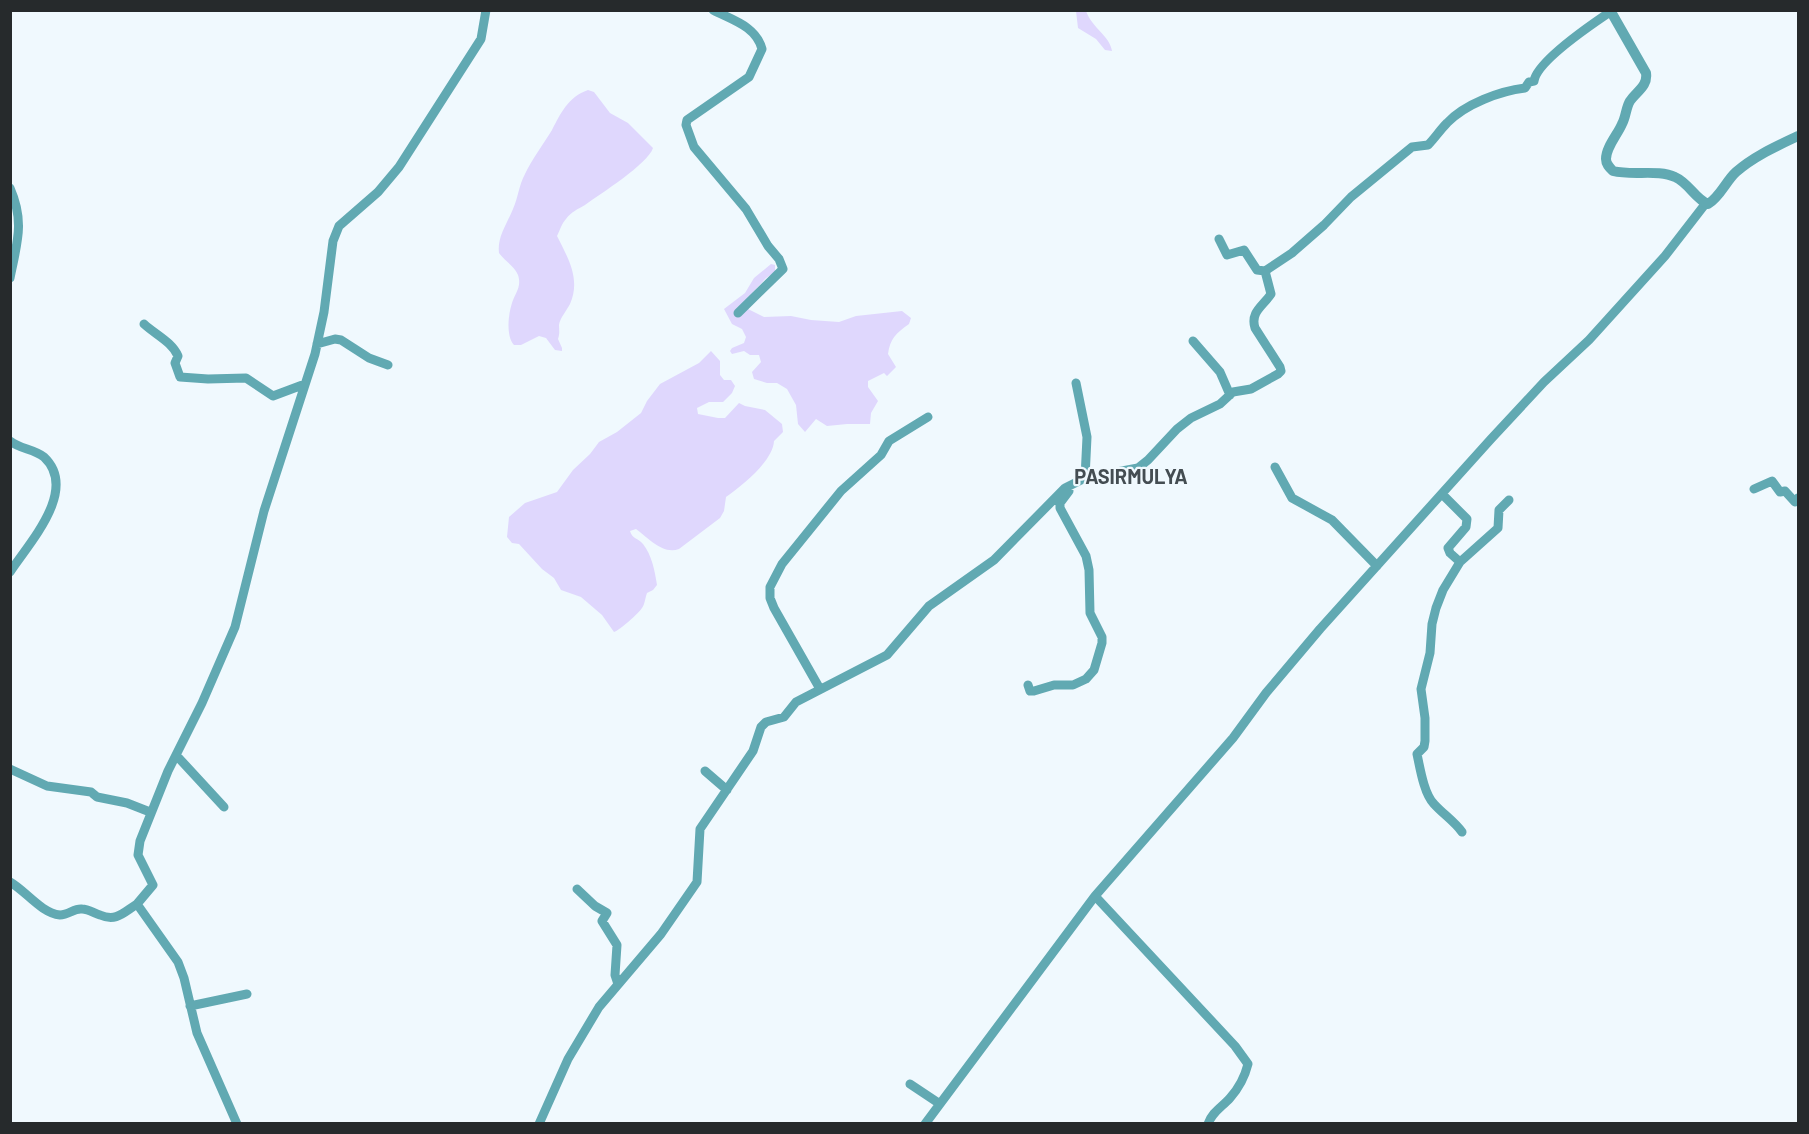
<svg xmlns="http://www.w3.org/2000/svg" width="1809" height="1134" font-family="Barlow,sans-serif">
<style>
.green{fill:#dfd7fd}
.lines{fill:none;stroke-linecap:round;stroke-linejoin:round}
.minor{stroke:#61a9b2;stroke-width:9}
.tertiary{stroke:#61a9b2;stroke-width:10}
.labels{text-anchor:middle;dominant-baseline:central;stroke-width:4.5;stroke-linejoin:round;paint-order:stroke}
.quarter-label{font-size:20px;font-weight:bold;fill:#444d52;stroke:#f0f9fe}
</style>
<rect width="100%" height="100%" fill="#f0f9fe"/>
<!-- green -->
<path class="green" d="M1076,11H1086C1092,28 1110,36 1112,51L1105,50L1096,39L1078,28Z
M588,90L594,92L610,113L628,123L653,148C648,164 600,194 585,205C578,209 571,212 566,219C562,223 560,230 557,236C568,258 581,279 570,304C567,310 560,318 559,325C559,330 560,333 558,339L562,348V351L555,350L546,338L539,336L521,345H514C506,336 508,315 512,303C515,293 522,287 518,275C515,267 504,260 499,253C497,237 507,224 513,209C518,198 519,185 525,174C532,159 543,145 552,130C561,113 568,97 588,90Z
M771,264L775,265V272L766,278L743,303L744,307L764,317L791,316L811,320L839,322L856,316L902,311L911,318L909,324C896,333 890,339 888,354L896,367L887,376L884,373L868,381V387L878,401L871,413L870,424H847L827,426L816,419L805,432L798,424L796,405L787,389L777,383H767L754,379L752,372L761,362L759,355H750L744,351L732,354L730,351L732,348L744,343L746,337L742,329L732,324L724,309L745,293L754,278Z
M711,351L720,361V375L724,380H731L735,386L732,393L723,402H709L697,408L698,414L718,418H725L739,403L745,406L765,410L782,424L783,432L774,441C773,461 742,486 726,497L724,511L720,518L679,549C663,555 648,538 636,529L630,531C632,539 638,538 643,544C652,555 655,572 657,585L653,590L647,593C645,598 645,604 642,608C638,614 620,630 614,632L602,615L581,597L561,590L554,578L542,569L519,544L512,543L507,537L509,517L525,503L557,492L573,470L590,454L599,442L617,432L641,413L647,401L660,384L699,363Z"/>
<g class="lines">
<!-- minor -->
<path class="minor" d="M713,10C732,20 756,26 762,49L749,77L687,120L686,125L694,147L746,209L768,246L779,259L783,269L738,313
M10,188C25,222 17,243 10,278
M1219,239L1227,255L1244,250L1257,270L1265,271
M144,324C156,335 172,342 178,356L175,363L180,377L208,379L246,378L273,396L305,384
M1193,341L1220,372L1230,395
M317,344L335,339L341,340L369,358L388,365
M1076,383L1087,437L1085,478
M10,441C20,449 34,449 44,457C79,490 29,543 10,572
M1275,467L1292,498L1332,520L1377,566
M1754,489L1772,481L1780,492L1785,491L1795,502L1798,498
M1442,494L1467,519L1466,527L1448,548L1450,553L1460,562
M1028,685L1030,691H1034L1054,685H1073L1086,679L1094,670L1102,643V637L1090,613L1089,570L1086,556L1060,508V503L1069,491
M820,689L774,608L770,598V587L782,564L841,491L881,455L889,441L928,417
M176,755L224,807
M10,769L47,786L91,792L97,797L127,803L150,812
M705,771L727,790
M1462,832C1454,821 1443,814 1434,804C1424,794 1420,768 1417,754L1424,747L1425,741V718L1421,689L1430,653L1432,624L1436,608L1443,590L1460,562L1498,528L1499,510L1509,500
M10,882C26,891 41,913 60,915C69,915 74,908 82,909C88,909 94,913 100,915C116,922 123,913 137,904
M577,889L595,906L607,913L602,921L617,945L615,975L618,984
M1095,896L1235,1046L1248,1064C1245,1076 1238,1089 1230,1098C1222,1107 1212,1112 1208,1124
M190,1006L247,994
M910,1084L940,1104
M237,1124L197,1033L184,978L178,962L137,904L153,885L138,855L140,841L168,771L202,703L235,627L264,511L315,354L324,312L333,241L339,226L378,192L399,167L481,39L486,10
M539,1124L568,1059L599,1007L661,934L697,882L700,829L753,751L761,727L766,722L784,717L796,702L887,655L929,606L994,560L1065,488L1085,478L1138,468L1148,460L1177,429L1191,418L1220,404L1233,392L1251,389L1278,374L1281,371L1280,367L1255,328C1250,312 1263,306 1271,294L1265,271L1292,253L1324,225L1351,197L1412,147L1428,145C1435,138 1440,130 1447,123C1465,104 1500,91 1525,88L1529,82L1534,81C1537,61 1595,22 1613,10
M925,1124L1095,896L1233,738L1266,693L1320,629L1491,439L1544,382L1589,340L1665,256L1706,203"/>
<!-- tertiary -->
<path class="tertiary" d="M1610,10L1646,73C1648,86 1637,91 1630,101C1626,107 1626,117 1622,124C1618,134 1606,147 1606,159C1606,164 1609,167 1613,171C1633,176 1658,169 1675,177C1689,183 1695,199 1708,204C1720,197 1726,181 1736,172C1754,156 1777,146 1798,136"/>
</g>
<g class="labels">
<!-- quarter labels -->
<g class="quarter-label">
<text x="1131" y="476">PASIRMULYA</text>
</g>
</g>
<!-- border -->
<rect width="1809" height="1134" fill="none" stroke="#262a2c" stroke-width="24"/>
</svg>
